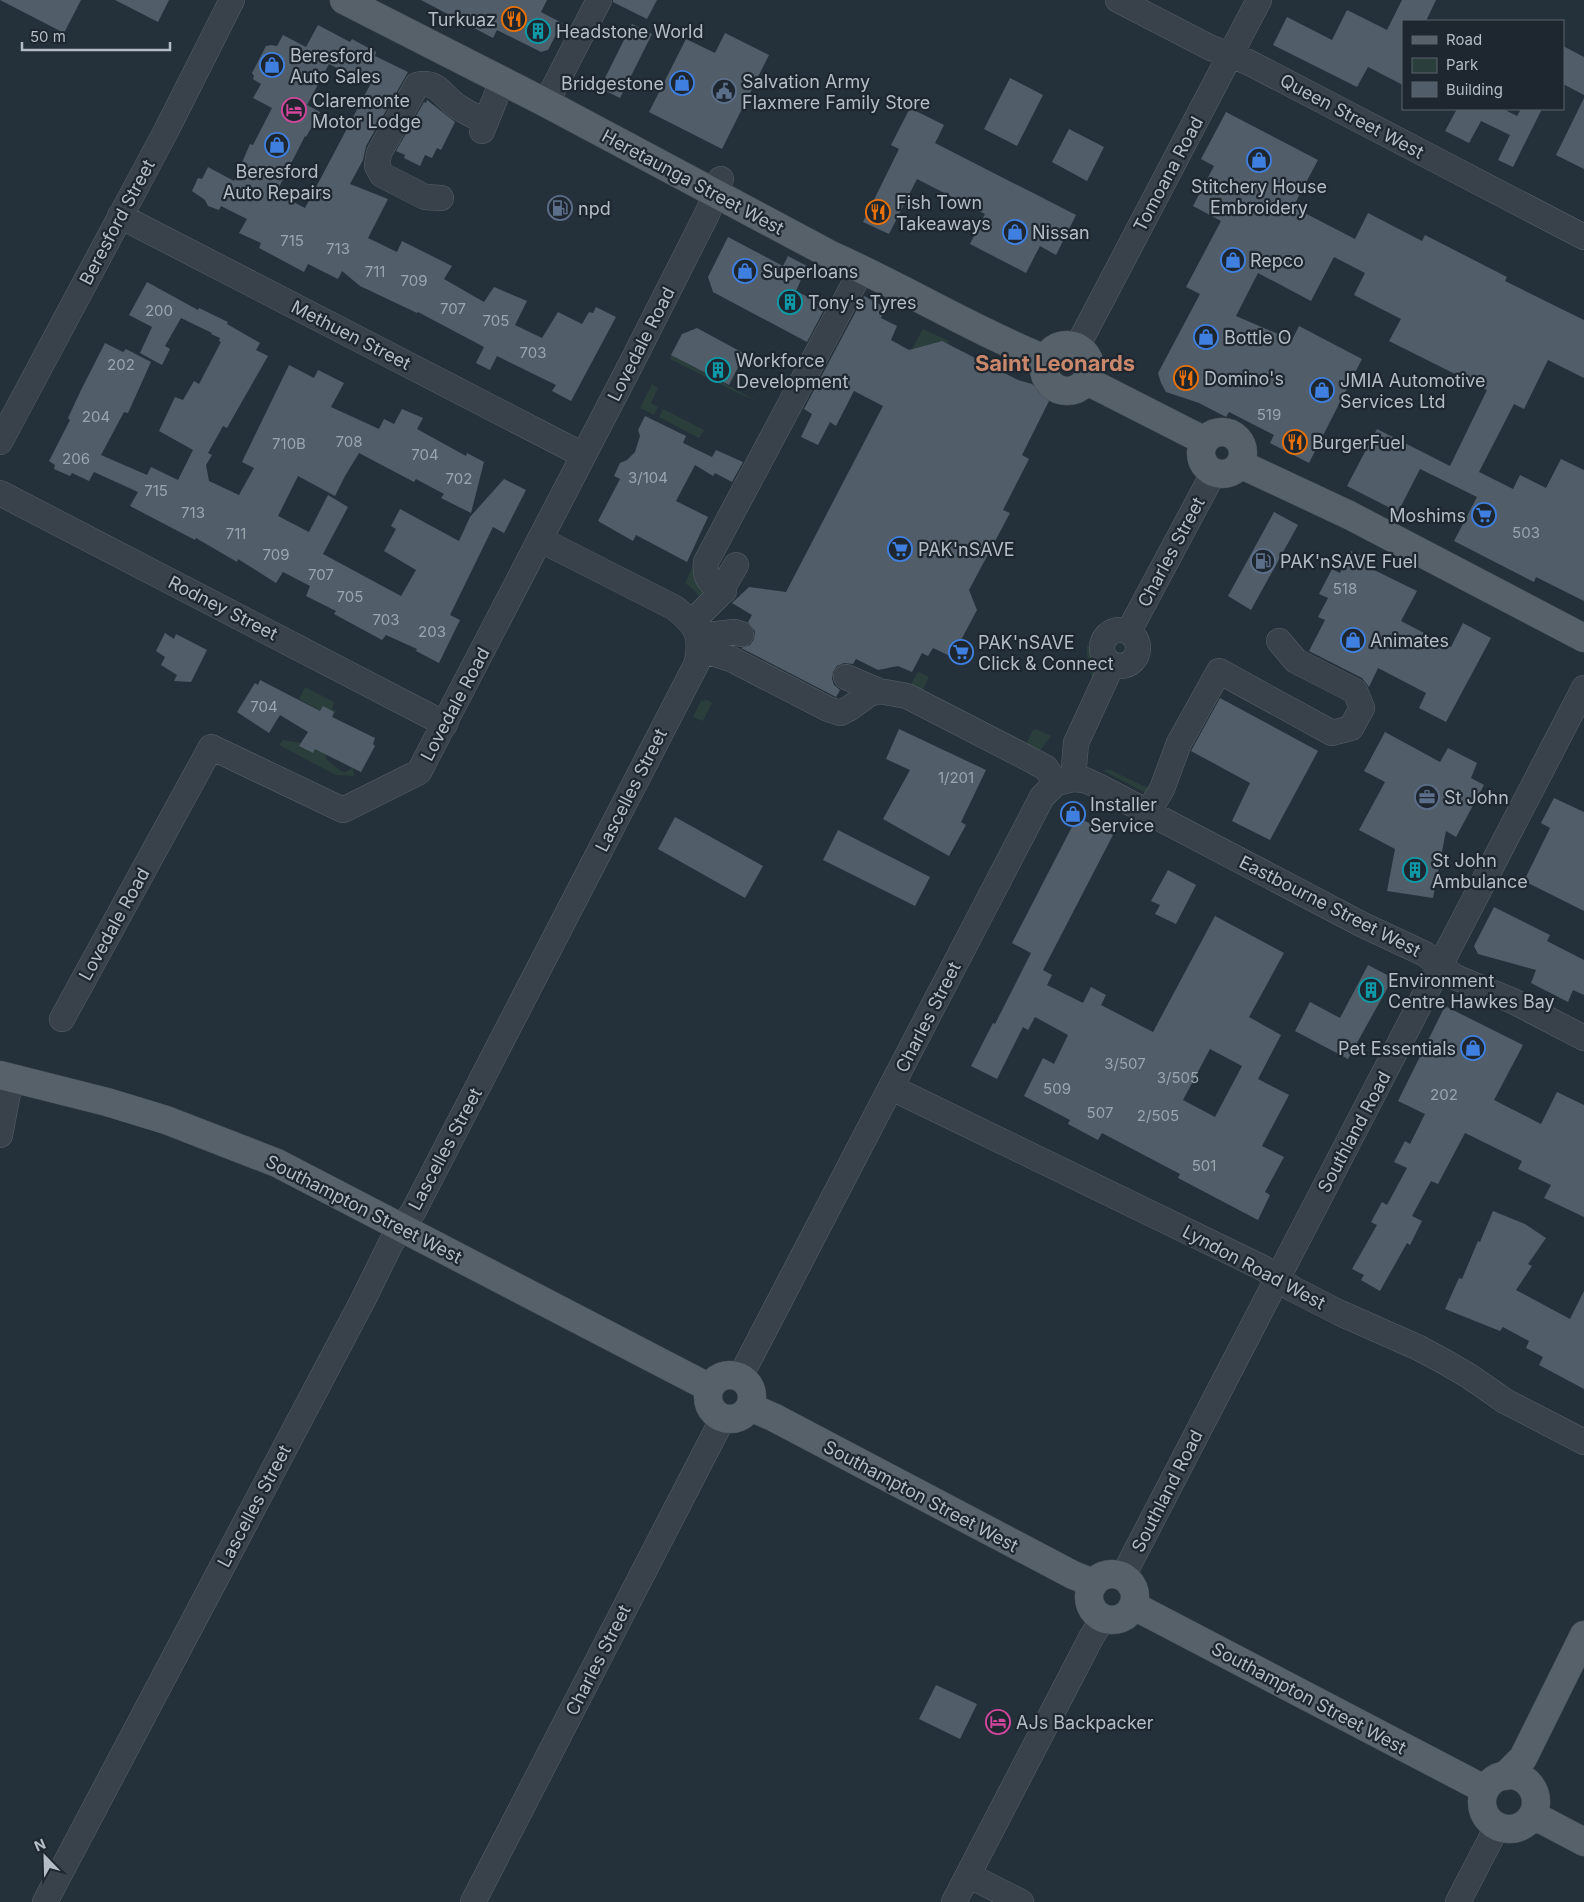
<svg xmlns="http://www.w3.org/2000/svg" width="1584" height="1902" font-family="Inter,sans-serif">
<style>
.green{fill:#2a3f3c}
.building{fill:#515d68;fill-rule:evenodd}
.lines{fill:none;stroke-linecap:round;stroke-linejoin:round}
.minor-casing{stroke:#576068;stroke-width:26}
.major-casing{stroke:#454e56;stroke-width:29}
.minor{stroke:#39424a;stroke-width:25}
.major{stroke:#57616a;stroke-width:28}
.labels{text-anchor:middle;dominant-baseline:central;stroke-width:4.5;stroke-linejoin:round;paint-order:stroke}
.number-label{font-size:15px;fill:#9ba5ae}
.poi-label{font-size:18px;fill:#b4bdc6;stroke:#1e272f;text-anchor:start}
.street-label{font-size:18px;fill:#b4bdc6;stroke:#1e272f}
.district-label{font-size:22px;font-weight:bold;fill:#c9876b;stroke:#1e272f}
</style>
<rect width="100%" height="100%" fill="#25313a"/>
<!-- green -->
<path class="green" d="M923,329L949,341L948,344L942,341L912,349Z
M671,355L759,402L736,392L670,359Z
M652,384L658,388L651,403L658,407L654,415L640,408Z
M663,409L704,430L699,438L659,417Z
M694,564L707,587L704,603L695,591L685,583Z
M1087,645C1104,657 1101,666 1093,683L1087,654Z
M919,672L929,677L923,690L932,694L930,700L909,689L917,673Z
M305,687L334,702L332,709L336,711L327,727L328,715L299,699Z
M708,700L712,703L703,721L693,717L701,701Z
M1036,729L1051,736L1037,754L1024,748L1033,730Z
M323,734L326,759L341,771L345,772L353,768L354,776L336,775L279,745L283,740L301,743L299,746L313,753Z
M1105,770H1110L1150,789L1144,792L1104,771Z"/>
<!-- building -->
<path class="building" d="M0,0H81L64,33Z
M115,0H169L158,22Z
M421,0H547L541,12L562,23L548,50L541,52L497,30L493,38Z
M613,0H657L647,19L613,2Z
M1402,0H1436L1426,21H1403V85L1368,67L1357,87L1273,45L1287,17L1332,40L1347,10L1387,30Z
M632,24L652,34L620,98L600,88Z
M318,25L350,42L352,39L376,52L375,56L408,72L366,146L363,160L350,184L388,199L368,238L397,252L402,241L452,266L444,279L484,302L494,287L527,301L515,325L542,338L558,312L582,324L589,312L593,313L596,307L616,317L571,401L552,391L556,385L497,356L490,370L476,363L484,347L418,312L417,313L360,286L342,271L338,279L308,264L304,272L259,248L261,243L239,233L247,219L221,206L219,210L208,206L205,200L192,191L198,178L202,179L208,167L234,181L250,144L253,145L272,108L253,98L261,84L253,79L254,76L252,73L266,46L271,45L277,46L283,35L306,47ZM329,64L370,85L305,208L276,193L305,136L306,137L320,112L307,105Z
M725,33L769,55L722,149L649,112L686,39L715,53Z
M1563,46L1584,57V95L1563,84Z
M1010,78L1043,95L1017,146L984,129Z
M1584,98V169L1556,155Z
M427,100L455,122L441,150L437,148L432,158L425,155L420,166L404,158L405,155L396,151L424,102L426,103Z
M910,108L944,125L935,143L1076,215L1056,255L1040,246L1026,273L970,244L985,214L917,179L889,234L863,222L899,149L891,145Z
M1457,109H1503L1517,116L1521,109H1542L1513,167L1498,160L1510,135L1481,121L1469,143L1445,131Z
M1226,112L1318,160L1293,207L1355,239L1368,213L1422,241L1425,235L1507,277L1505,281L1584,320V378L1548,360L1524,409L1514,404L1479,472L1513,489L1520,475L1546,488L1561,459L1584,470V601L1536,577L1534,582L1454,541L1477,497L1420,469L1398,512L1347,486L1377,429L1450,466L1487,390L1389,341L1401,319L1354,295L1365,273L1334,257L1311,301L1258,273L1236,316L1292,340L1299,326L1362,359L1309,463L1270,443L1274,435L1229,412L1226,417L1199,403L1166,392L1161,383L1158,373L1200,294L1186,287L1221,221L1193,206L1214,166L1201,159Z
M1069,129L1104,147L1087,181L1052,162Z
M728,237L783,266L788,256L807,266L796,291L826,306L807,342L713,292L708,277Z
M147,282L198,310L199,308L228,322L227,324L260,343L256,350L268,356L227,428L223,426L208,453L212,455L206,465L209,481L239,495L254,468L242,462L289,365L314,378L318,370L344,383L331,407L379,429L384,419L394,424L402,409L423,418L417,429L466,456L467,453L484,462L471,513L441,498L444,494L416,479L414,482L359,453L345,476L335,496L298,476L278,516L309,532L328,495L348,507L323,554L401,596L416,570L384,551L396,529L391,526L400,509L459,541L470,517L504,479L526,490L504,533L493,527L450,615L460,620L439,663L416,651L417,649L386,635L382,640L334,614L336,611L306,596L310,586L283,572L276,583L238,559L237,562L196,538L195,540L130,506L138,492L94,472L89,481L72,473L70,476L54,469L55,465L49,461L70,420L68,418L81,390L105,343L123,352L126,349L151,362L128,413L124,412L101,455L147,475L151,467L178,480L193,450L159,431L175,397L183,400L194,381L199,384L221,342L219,341L220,338L211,334L212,333L181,318L165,346L170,349L162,365L140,353L152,327L129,315Z
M864,296L885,307L881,318L897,326L891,340L909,350L942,341L1018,380L1032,384L1050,399L1022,455L1029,459L1003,510L1010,513L969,590L977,610L952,657L933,648L928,656L922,653L912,672L898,666L878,670L856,659L853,664L844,663L837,666L833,672L832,679L834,685L840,690L836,697L741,648L750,645L754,639L755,631L748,622L752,615L732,603L749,587L786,592L883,406L854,391L836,426L830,422L818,445L801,437L812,414L804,409Z
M697,328L745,354L729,385L671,355L682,334Z
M645,416L686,436L683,443L712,457L716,450L743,462L732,482L715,473L713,476L695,465L676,501L708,517L687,562L636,535L633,541L598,521L620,479L614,476L620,463L627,460L635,452L640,436L638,430Z
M1274,512L1298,525L1251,610L1228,596Z
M1351,551L1375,562L1372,569L1417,591L1401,621L1451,647L1463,623L1491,638L1446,722L1419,708L1426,693L1378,668L1369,687L1362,678L1309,651L1325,620L1318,617L1328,598L1319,594L1332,569L1340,573Z
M165,633L174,639L176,634L207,650L191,682L174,681L177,675L161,665L165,657L156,651Z
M260,680L320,711L323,706L334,712L332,717L375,738L373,744L375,746L361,772L315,749L313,753L299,746L308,732L280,715L269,733L237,712L255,683L258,685Z
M1220,698L1318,751L1270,840L1232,821L1250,783L1191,751Z
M899,729L986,770L961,822L966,825L949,856L883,819L910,770L886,759Z
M1385,732L1440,762L1448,748L1477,763L1471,778L1484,785L1456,837L1446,831L1433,898L1387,891L1395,849L1359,830L1385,782L1364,771Z
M1554,798L1584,812V911L1524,881L1550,828L1541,823Z
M675,817L763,866L745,898L658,849Z
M1077,817L1113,835L1043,970L1052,975L1047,985L1083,1003L1091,987L1106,995L1101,1005L1153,1032L1215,916L1284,953L1249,1017L1281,1035L1258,1079L1289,1095L1262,1146L1284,1157L1265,1192L1270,1195L1258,1220L1178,1178L1180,1174L1102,1133L1098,1140L1068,1124L1070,1120L1024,1096L1043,1058L1054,1064L1068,1035L1035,1017L1028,1030L1023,1027L997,1079L971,1066L993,1023L995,1024L1031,953L1012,943ZM1210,1049L1242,1066L1215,1117L1183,1100Z
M838,830L930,877L915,906L823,860Z
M1168,870L1196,885L1176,924L1155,914L1160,905L1151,901Z
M1494,907L1550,935L1547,941L1584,960V995L1573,990L1568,1002L1531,983L1536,970L1478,954L1474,946Z
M1368,965L1393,978L1348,1059L1295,1031L1310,1002L1340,1018Z
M1445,1006L1523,1045L1494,1100L1541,1124L1557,1092L1584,1105V1217L1544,1198L1551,1185L1518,1169L1522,1161L1465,1133L1438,1184L1431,1181L1412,1216L1422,1221L1410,1245L1407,1243L1380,1291L1361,1280L1364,1275L1352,1269L1377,1225L1371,1222L1382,1202L1387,1205L1407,1168L1394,1162L1405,1141L1410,1144L1425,1114L1398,1101Z
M1493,1211L1525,1224L1546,1238L1528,1264L1532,1266L1516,1290L1570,1319L1584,1291V1389L1539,1365L1543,1357L1526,1348L1529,1341L1503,1327L1500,1331L1445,1309L1459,1278L1462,1279L1478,1241L1480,1242Z
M936,1685L977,1704L960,1739L919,1719Z"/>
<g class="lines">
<defs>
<path id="minor" d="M1118,0L1211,48L1248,62L1584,237
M546,103L599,0
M482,131L502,82
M441,198L425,197L382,175L377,166L379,153L417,85C438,80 442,96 457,106C465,112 476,117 485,121
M120,216L583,455
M1077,347L1259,0
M0,442L166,131L232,0
M0,493L445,724
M724,591C710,584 704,578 706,562L862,269
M692,622L718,596L736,565
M1102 648a18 18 0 1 1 36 0a18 18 0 1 1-36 0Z
M1129,631L1214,472
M698,636L735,632L741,634
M699,649L731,659L828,709L840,713L850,708L869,694L879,691L907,696L1035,762L1046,768L1056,783
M846,677L879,691
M1073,779L1085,780L1098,786L1363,925L1425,954L1455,977L1513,1001L1584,1038
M1148,812L1162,789L1179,743L1219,671L1332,733L1351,728L1362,708L1355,691L1296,661L1279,641
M62,1019L211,747L343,810L419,772L631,364L707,214L721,179
M892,1088L1263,1268L1293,1289L1340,1313L1419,1348L1445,1362L1469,1376L1505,1401L1584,1442
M0,1135L11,1077
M740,1377L1042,797L1056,783L1073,779L1076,743L1112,665
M1123,1576L1584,688
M968,1875L1021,1902
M45,1902L363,1300L391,1243L413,1212L697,663C702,634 697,626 675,608L541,540
M473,1902L723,1418
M954,1902L1092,1636L1103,1619
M1458,1902L1497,1827"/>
<path id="major" d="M344,0L546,103L831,255C903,287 971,329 1045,359
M1044 368a23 23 0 1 1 46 0a23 23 0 1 1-46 0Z
M1087,381L1205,441
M1201 453a21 21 0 1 1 42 0a21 21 0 1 1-42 0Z
M1240,464L1349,515L1584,638
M0,1075L107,1102L166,1120L277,1163L710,1388
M708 1397a22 22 0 1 1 44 0a22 22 0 1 1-44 0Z
M750,1407L773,1417L1073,1575L1093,1583
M1089 1597a23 23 0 1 1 46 0a23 23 0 1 1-46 0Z
M1134,1606L1484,1789
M1482 1802a27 27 0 1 1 54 0a27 27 0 1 1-54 0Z
M1505,1776L1523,1758L1584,1635
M1533,1815L1584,1842"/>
</defs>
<!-- minor casing -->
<use href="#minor" class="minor-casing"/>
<!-- major casing -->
<use href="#major" class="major-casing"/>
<!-- minor -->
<use href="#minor" class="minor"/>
<!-- major -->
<use href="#major" class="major"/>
</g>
<!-- icons -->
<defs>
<symbol id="restaurant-ring" viewBox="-11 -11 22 22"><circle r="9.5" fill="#1e272f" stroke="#e8710a" stroke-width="1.5"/><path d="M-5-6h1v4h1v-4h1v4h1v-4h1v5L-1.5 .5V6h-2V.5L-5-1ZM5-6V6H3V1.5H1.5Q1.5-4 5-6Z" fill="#e8710a"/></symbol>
<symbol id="building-ring" viewBox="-11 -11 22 22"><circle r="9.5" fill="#1e272f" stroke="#0f9aa8" stroke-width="1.5"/><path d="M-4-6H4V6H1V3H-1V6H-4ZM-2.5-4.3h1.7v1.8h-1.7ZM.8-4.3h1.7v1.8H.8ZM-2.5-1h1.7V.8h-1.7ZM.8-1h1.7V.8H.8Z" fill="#0f9aa8"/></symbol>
<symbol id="shop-ring" viewBox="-11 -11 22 22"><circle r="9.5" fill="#1e272f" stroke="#3f7fe0" stroke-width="1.5"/><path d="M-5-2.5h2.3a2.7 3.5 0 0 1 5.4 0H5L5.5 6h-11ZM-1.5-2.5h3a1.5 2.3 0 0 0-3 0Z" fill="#3f7fe0"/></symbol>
<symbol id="civic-ring" viewBox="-11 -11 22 22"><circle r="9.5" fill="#1e272f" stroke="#5c6f8a" stroke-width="1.5"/><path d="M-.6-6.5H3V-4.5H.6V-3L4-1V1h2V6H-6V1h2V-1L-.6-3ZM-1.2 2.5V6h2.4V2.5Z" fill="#5c6f8a"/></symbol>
<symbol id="hotel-ring" viewBox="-11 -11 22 22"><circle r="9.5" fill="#1e272f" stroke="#d1479c" stroke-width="1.5"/><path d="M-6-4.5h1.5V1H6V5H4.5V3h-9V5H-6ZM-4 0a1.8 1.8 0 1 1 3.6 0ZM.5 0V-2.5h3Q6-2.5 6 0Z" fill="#d1479c"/></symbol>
<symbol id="fuel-ring" viewBox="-11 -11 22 22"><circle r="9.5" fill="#1e272f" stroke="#5c6f8a" stroke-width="1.5"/><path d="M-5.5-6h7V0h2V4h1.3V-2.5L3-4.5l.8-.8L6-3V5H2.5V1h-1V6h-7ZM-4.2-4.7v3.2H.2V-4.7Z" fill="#5c6f8a"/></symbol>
<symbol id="supermarket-ring" viewBox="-11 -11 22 22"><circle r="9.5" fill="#1e272f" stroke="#3f7fe0" stroke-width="1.5"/><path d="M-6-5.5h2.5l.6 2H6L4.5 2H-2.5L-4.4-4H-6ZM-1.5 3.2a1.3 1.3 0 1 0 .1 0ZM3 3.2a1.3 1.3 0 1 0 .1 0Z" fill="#3f7fe0"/></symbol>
<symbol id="office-ring" viewBox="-11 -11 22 22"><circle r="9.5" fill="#1e272f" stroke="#5c6f8a" stroke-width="1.5"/><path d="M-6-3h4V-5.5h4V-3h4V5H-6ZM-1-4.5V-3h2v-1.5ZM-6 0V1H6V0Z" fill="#5c6f8a"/></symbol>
</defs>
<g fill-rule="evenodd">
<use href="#restaurant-ring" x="500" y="5" width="28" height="28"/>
<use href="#building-ring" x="524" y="17" width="28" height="28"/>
<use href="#shop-ring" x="258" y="51" width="28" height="28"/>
<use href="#shop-ring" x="668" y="69" width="28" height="28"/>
<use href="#civic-ring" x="710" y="77" width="28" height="28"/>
<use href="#hotel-ring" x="280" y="96" width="28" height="28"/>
<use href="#shop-ring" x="263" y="131" width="28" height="28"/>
<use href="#shop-ring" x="1245" y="146" width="28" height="28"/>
<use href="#fuel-ring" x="546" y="194" width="28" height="28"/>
<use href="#restaurant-ring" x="864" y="198" width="28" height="28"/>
<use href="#shop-ring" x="1001" y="218" width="28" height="28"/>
<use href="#shop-ring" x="1219" y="246" width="28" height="28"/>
<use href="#shop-ring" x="731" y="257" width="28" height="28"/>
<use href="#building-ring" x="776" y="288" width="28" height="28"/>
<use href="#shop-ring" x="1192" y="323" width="28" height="28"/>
<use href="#building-ring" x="704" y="356" width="28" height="28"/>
<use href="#restaurant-ring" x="1172" y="364" width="28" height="28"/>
<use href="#shop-ring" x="1308" y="376" width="28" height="28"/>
<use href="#restaurant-ring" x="1281" y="428" width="28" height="28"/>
<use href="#supermarket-ring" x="1470" y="501" width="28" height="28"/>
<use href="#supermarket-ring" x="886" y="535" width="28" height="28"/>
<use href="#fuel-ring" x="1249" y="547" width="28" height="28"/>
<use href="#shop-ring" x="1339" y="626" width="28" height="28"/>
<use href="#supermarket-ring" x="947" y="638" width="28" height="28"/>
<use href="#office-ring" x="1413" y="783" width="28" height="28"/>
<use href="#shop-ring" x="1059" y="800" width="28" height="28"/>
<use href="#building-ring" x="1401" y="856" width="28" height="28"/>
<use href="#building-ring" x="1357" y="976" width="28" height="28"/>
<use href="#shop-ring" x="1459" y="1034" width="28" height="28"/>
<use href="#hotel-ring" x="984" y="1708" width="28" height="28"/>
</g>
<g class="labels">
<!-- number labels -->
<g class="number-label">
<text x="292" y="240">715</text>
<text x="338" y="248">713</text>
<text x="375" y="271">711</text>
<text x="414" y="280">709</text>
<text x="453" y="308">707</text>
<text x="159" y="310">200</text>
<text x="496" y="320">705</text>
<text x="533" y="352">703</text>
<text x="121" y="364">202</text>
<text x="1269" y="414">519</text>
<text x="96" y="416">204</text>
<text x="349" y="441">708</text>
<text x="289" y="443">710B</text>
<text x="425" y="454">704</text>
<text x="76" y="458">206</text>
<text x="648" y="477">3/104</text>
<text x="459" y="478">702</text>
<text x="156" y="490">715</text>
<text x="193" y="512">713</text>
<text x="1526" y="532">503</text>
<text x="236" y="533">711</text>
<text x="276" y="554">709</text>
<text x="321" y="574">707</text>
<text x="1345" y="588">518</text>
<text x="350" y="596">705</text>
<text x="386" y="619">703</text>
<text x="432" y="631">203</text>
<text x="264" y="706">704</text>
<text x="956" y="777">1/201</text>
<text x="1125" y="1063">3/507</text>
<text x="1178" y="1077">3/505</text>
<text x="1057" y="1088">509</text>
<text x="1444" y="1094">202</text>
<text x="1100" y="1112">507</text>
<text x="1158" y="1115">2/505</text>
<text x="1204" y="1165">501</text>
</g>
<!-- poi labels -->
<g class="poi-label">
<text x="496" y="19" text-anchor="end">Turkuaz</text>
<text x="556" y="31">Headstone World</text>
<text x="290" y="55">Beresford<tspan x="290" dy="21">Auto Sales</tspan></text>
<text x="742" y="81">Salvation Army<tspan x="742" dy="21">Flaxmere Family Store</tspan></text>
<text x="664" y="83" text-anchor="end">Bridgestone</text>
<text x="312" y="100">Claremonte<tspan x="312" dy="21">Motor Lodge</tspan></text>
<text x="277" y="171" text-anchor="middle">Beresford<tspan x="277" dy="21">Auto Repairs</tspan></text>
<text x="1259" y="186" text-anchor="middle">Stitchery House<tspan x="1259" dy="21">Embroidery</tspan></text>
<text x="896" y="202">Fish Town<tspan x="896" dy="21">Takeaways</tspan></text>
<text x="578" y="208">npd</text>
<text x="1032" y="232">Nissan</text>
<text x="1250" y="260">Repco</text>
<text x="762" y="271">Superloans</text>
<text x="808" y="302">Tony's Tyres</text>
<text x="1224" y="337">Bottle O</text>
<text x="736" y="360">Workforce<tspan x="736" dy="21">Development</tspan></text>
<text x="1204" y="378">Domino's</text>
<text x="1340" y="380">JMIA Automotive<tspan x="1340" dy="21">Services Ltd</tspan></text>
<text x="1312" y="442">BurgerFuel</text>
<text x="1466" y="515" text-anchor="end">Moshims</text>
<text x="918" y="549">PAK'nSAVE</text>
<text x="1280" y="561">PAK'nSAVE Fuel</text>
<text x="1370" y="640">Animates</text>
<text x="978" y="642">PAK'nSAVE<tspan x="978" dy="21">Click &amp; Connect</tspan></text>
<text x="1444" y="797">St John</text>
<text x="1090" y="804">Installer<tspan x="1090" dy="21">Service</tspan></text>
<text x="1432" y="860">St John<tspan x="1432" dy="21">Ambulance</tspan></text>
<text x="1388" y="980">Environment<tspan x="1388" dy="21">Centre Hawkes Bay</tspan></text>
<text x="1456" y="1048" text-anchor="end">Pet Essentials</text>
<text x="1016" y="1722">AJs Backpacker</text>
</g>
<!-- street labels -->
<g class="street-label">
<text transform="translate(1352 116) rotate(28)">Queen Street West</text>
<text transform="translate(1168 174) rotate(-62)">Tomoana Road</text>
<text transform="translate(693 182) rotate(28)">Heretaunga Street West</text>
<text transform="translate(117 222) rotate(-62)">Beresford Street</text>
<text transform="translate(351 335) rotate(27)">Methuen Street</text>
<text transform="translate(641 344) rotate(-63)">Lovedale Road</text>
<text transform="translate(1171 552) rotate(-62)">Charles Street</text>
<text transform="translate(223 608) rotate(27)">Rodney Street</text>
<text transform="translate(455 704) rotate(-62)">Lovedale Road</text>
<text transform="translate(631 790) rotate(-63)">Lascelles Street</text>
<text transform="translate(1330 906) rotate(27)">Eastbourne Street West</text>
<text transform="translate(114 924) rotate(-61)">Lovedale Road</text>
<text transform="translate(928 1017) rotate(-63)">Charles Street</text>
<text transform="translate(1354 1132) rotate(-62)">Southland Road</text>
<text transform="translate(445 1149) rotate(-62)">Lascelles Street</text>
<text transform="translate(364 1209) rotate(27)">Southampton Street West</text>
<text transform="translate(1254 1267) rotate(28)">Lyndon Road West</text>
<text transform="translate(1167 1491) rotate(-63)">Southland Road</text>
<text transform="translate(921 1496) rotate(28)">Southampton Street West</text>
<text transform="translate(254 1506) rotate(-62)">Lascelles Street</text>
<text transform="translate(598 1660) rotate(-63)">Charles Street</text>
<text transform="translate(1309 1698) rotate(28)">Southampton Street West</text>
</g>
<!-- district labels -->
<g class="district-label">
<text x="1055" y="363">Saint Leonards</text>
</g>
</g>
<!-- legend -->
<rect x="1402" y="20" width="162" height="90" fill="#1e272f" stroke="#5a636b"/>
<rect x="1412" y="36" width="25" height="8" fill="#57616a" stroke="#5a636b"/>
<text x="1446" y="45" font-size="15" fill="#b4bdc6">Road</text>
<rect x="1412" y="58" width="25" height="15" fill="#2a3f3c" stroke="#5a636b"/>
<text x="1446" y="70" font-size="15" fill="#b4bdc6">Park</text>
<rect x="1412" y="82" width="25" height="15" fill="#515d68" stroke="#5a636b"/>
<text x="1446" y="95" font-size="15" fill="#b4bdc6">Building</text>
<!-- north arrow -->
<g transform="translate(45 1857) rotate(337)" stroke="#1e272f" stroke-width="4" paint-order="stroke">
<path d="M0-4L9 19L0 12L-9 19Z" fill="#b4bdc6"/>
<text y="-8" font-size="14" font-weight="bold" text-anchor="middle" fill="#b4bdc6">N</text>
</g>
<!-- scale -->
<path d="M22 42v8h148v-8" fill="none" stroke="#b4bdc6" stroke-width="2.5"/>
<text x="30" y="42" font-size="15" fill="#b4bdc6" stroke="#1e272f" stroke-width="4" paint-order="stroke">50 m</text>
</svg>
